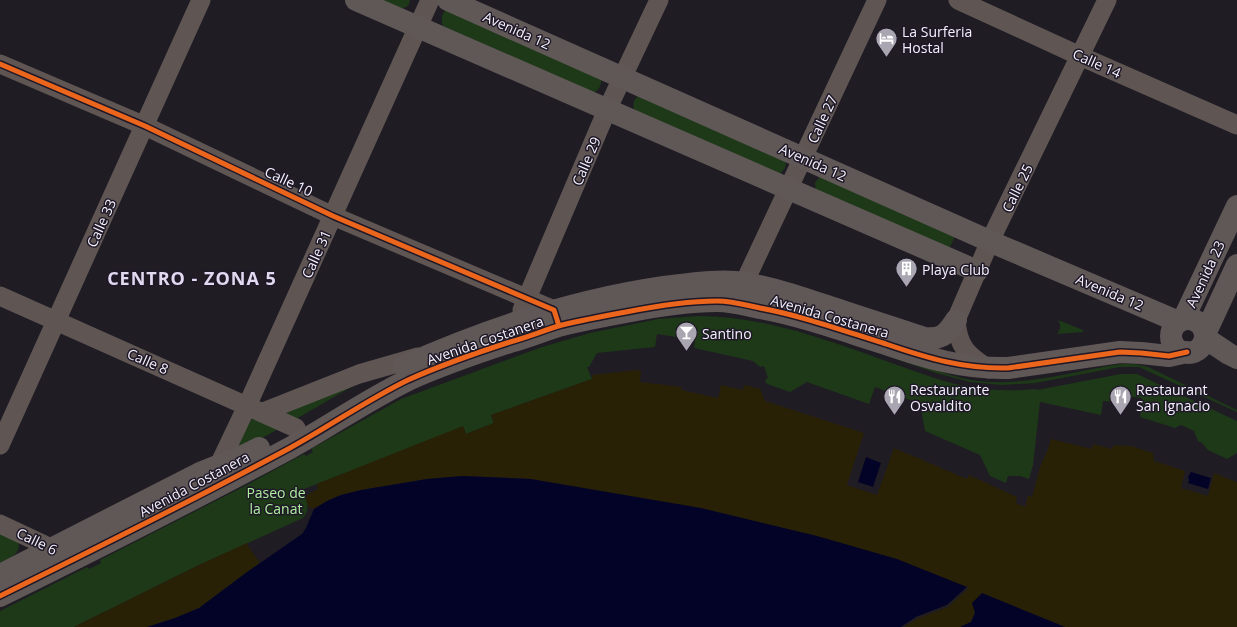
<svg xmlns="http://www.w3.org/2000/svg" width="1237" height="627" font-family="'Open Sans',sans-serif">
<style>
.green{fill:#1e3918}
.sand{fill:#292106}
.water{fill:#030328}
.pier{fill:#1f1c24}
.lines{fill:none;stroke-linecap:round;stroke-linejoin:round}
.minor{stroke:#5f5654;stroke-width:19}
.major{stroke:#605757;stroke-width:22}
.cycleway-casing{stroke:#1e1827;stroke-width:8}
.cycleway{stroke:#eb651d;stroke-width:5}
.labels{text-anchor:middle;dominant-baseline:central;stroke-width:3;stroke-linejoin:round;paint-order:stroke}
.street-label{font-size:14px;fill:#f5f1fd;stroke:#1e1827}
.poi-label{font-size:14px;fill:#f5f1fd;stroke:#1e1827;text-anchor:start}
.park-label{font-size:14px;fill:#aeef9f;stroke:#1e1827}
.district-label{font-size:18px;font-weight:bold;letter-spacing:1px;fill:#e1d9ef;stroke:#1e1827}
</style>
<rect width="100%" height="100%" fill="#1f1c24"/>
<!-- green -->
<path class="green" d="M378,0H410L408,6L401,9Z
M447,9L601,78C602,84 599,91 593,93L443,26C441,19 441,14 447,9Z
M640,94L786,162L785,168L780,174L635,112C632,105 633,99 640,94Z
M820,176L957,232L947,253L816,194L815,183Z
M697,308C767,308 834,335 899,357C923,365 946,375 971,380C1022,388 1070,372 1120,364C1130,363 1138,364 1148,367L1237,410V412L1139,367H1120L1035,383L1002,385L970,382L936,373L821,333L792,325L753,316L717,311L697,310L657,314L579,331L528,346L413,388L398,395L243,481L0,605V603L280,458L371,406L412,385L539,340L579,328L657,311Z
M698,316C768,316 835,343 900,366C923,374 946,383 970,387C992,391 1014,391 1036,389L1037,390L1121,374H1137L1237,421V453L1227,459L1208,450L1202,443L1198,441L1194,431L1181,425L1175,428L1140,417L1142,398L1117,395L1116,402L1103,401L1101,415L1040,402L1033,465L1029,479L1020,476H1008L1006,483L990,476L980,455L925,431L920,403L904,398L902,402L885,396L886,391L875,387L869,404L807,382L790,392L767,384L765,380L768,378L764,366L760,367L753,361L694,348L695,340L657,334L655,347L597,353L589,367H587L592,379L491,415L494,423L466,434L463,427L304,489C305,499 312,509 303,518L199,565L74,627H0V611L87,567L89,569L101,563L100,560L245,486L304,454L306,456L313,452L311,449L401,399L542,347L590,333L658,319Z
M1058,320L1083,330V332L1057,334C1061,329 1061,325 1058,320Z
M360,382L296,419L281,414Z
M254,418L280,428L232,455L251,420Z
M0,532L18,541C22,554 10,558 0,563Z"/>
<!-- sand -->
<path class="sand" d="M637,370L641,371L640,382L682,387L681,390L718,398L721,385L743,390L744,385L760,389L765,401L864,433L847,485L877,495L894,448L967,479L969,475L1017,497L1016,503L1025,507L1028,495L1032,497L1040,467L1048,449L1051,439L1092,449L1093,444L1112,449L1114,445L1131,446L1153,453L1154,461L1185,471L1181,488L1208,496L1214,473L1237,482V627H1065L982,594L971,622L960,627H901L916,617L531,479L462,476L427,479L361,490L341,495L327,501L314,509L308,507L305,496L318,489L317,484L463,426L466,434L494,423L491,415L592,379V375Z
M247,543L248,546L260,563L199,608L175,618L147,627H74L199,565Z"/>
<!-- water -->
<path class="water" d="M866,457L881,463L873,487L858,482Z
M1191,472L1211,478L1208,489L1188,483L1189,480L1188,477Z
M462,476L531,479L701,508L817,536L897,559L967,587L947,605L916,617L901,627H147L175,618L199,608L247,572L302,534L306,528L314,509L327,501L341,495L361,490L427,479Z
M982,593L1065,627H960L971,622L975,613L972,603Z"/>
<!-- pier -->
<path class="pier" d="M967,587L969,588L948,607L917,619L904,627H901L916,617L947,605Z"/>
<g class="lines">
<!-- minor -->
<path class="minor" d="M958,0L1080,56L1237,125
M0,64L145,126L333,216L554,310L557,319
M0,296L296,428
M738,296L877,0
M522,310L607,110L659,0
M989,369C967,355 958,347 956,320L990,241L1107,0
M263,412L359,374L418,357
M0,445L201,0
M217,475L218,467L247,406L430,0
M0,524L64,554"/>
<!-- major -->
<path class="major" d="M356,0L977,271
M448,0L1003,247L1179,322
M1171 336a17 17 0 1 1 34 0a17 17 0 1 1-34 0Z
M1183,320L1237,206
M1205,334L1237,265
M1205,338L1229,354L1237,358
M404,366C487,329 574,300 664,287C689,284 720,279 745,283C773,288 800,297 827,306C859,317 892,327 924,338C942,340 947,334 956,320
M0,575L200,473L245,455L259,448
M0,596C97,548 195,499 290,448C330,426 367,400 408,380C441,365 476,353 510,342C528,337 545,330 562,325C583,320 604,316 626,312C656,306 687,301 717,301C732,301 746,305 760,308C803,316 844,331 886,344C927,358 963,369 1008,368L1120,352L1141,353L1169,356L1187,352"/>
<defs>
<path id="cycleway" d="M0,64L145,126L333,216L554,310L559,326
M0,596C97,548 195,499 290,448C330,426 367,400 408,380C441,365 476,353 510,342C528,337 545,330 562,325C583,320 604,316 626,312C656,306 687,301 717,301C732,301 746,305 760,308C803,316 844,331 886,344C927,358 963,369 1008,368L1120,352L1141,353L1169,356L1187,352"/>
</defs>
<!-- cycleway casing -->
<use href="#cycleway" class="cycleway-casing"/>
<!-- cycleway -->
<use href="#cycleway" class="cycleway"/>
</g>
<!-- icons -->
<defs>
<symbol id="hotel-pin" viewBox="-11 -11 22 30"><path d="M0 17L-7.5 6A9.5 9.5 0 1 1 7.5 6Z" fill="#aaa6b1" stroke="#1e1827"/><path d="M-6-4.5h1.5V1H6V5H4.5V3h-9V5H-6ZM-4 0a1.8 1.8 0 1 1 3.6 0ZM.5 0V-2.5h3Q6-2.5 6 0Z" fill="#fff"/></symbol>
<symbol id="building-pin" viewBox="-11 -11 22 30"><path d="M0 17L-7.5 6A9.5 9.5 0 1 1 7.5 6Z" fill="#aaa6b1" stroke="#1e1827"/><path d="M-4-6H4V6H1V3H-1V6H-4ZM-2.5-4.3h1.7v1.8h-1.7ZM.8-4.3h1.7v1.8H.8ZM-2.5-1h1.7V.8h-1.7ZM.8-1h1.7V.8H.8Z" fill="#fff"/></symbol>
<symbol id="bar-pin" viewBox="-11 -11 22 30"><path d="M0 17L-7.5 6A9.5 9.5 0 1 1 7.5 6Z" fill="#aaa6b1" stroke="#1e1827"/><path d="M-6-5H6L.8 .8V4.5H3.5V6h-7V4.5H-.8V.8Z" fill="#fff"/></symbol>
<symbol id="restaurant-pin" viewBox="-11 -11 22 30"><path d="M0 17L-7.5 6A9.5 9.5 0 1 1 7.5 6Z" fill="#aaa6b1" stroke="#1e1827"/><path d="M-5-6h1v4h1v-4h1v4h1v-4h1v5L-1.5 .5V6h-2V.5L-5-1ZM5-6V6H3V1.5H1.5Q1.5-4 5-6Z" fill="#fff"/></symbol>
</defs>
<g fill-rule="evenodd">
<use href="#hotel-pin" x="874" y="26" width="25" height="34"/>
<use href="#building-pin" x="894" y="256" width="25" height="34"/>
<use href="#bar-pin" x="674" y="320" width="25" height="34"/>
<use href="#restaurant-pin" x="882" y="384" width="25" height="34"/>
<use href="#restaurant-pin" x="1108" y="384" width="25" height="34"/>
</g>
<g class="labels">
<!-- street labels -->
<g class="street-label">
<text transform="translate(517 30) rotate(24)">Avenida 12</text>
<text transform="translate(1097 63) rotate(24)">Calle 14</text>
<text transform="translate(822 119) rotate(-65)">Calle 27</text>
<text transform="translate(586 161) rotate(-67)">Calle 29</text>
<text transform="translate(813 162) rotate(24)">Avenida 12</text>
<text transform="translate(289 181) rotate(25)">Calle 10</text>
<text transform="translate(1017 188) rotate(-64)">Calle 25</text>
<text transform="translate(101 223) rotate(-66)">Calle 33</text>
<text transform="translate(316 254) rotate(-66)">Calle 31</text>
<text transform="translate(1205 274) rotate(-65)">Avenida 23</text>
<text transform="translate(1110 292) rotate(23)">Avenida 12</text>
<text transform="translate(830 316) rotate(16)">Avenida Costanera</text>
<text transform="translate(485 340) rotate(-19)">Avenida Costanera</text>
<text transform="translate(148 361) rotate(24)">Calle 8</text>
<text transform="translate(194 484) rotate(-28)">Avenida Costanera</text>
<text transform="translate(37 541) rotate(26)">Calle 6</text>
</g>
<!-- poi labels -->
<g class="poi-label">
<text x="902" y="31">La Surferia<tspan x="902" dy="16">Hostal</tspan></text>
<text x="922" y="269">Playa Club</text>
<text x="702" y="333">Santino</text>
<text x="910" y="389">Restaurante<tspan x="910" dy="16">Osvaldito</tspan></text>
<text x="1136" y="389">Restaurant<tspan x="1136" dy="16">San Ignacio</tspan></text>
</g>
<!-- park labels -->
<g class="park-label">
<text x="276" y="492">Paseo de<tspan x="276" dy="16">la Canat</tspan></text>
</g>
<!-- district labels -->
<g class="district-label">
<text x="192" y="278">CENTRO - ZONA 5</text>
</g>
</g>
</svg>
